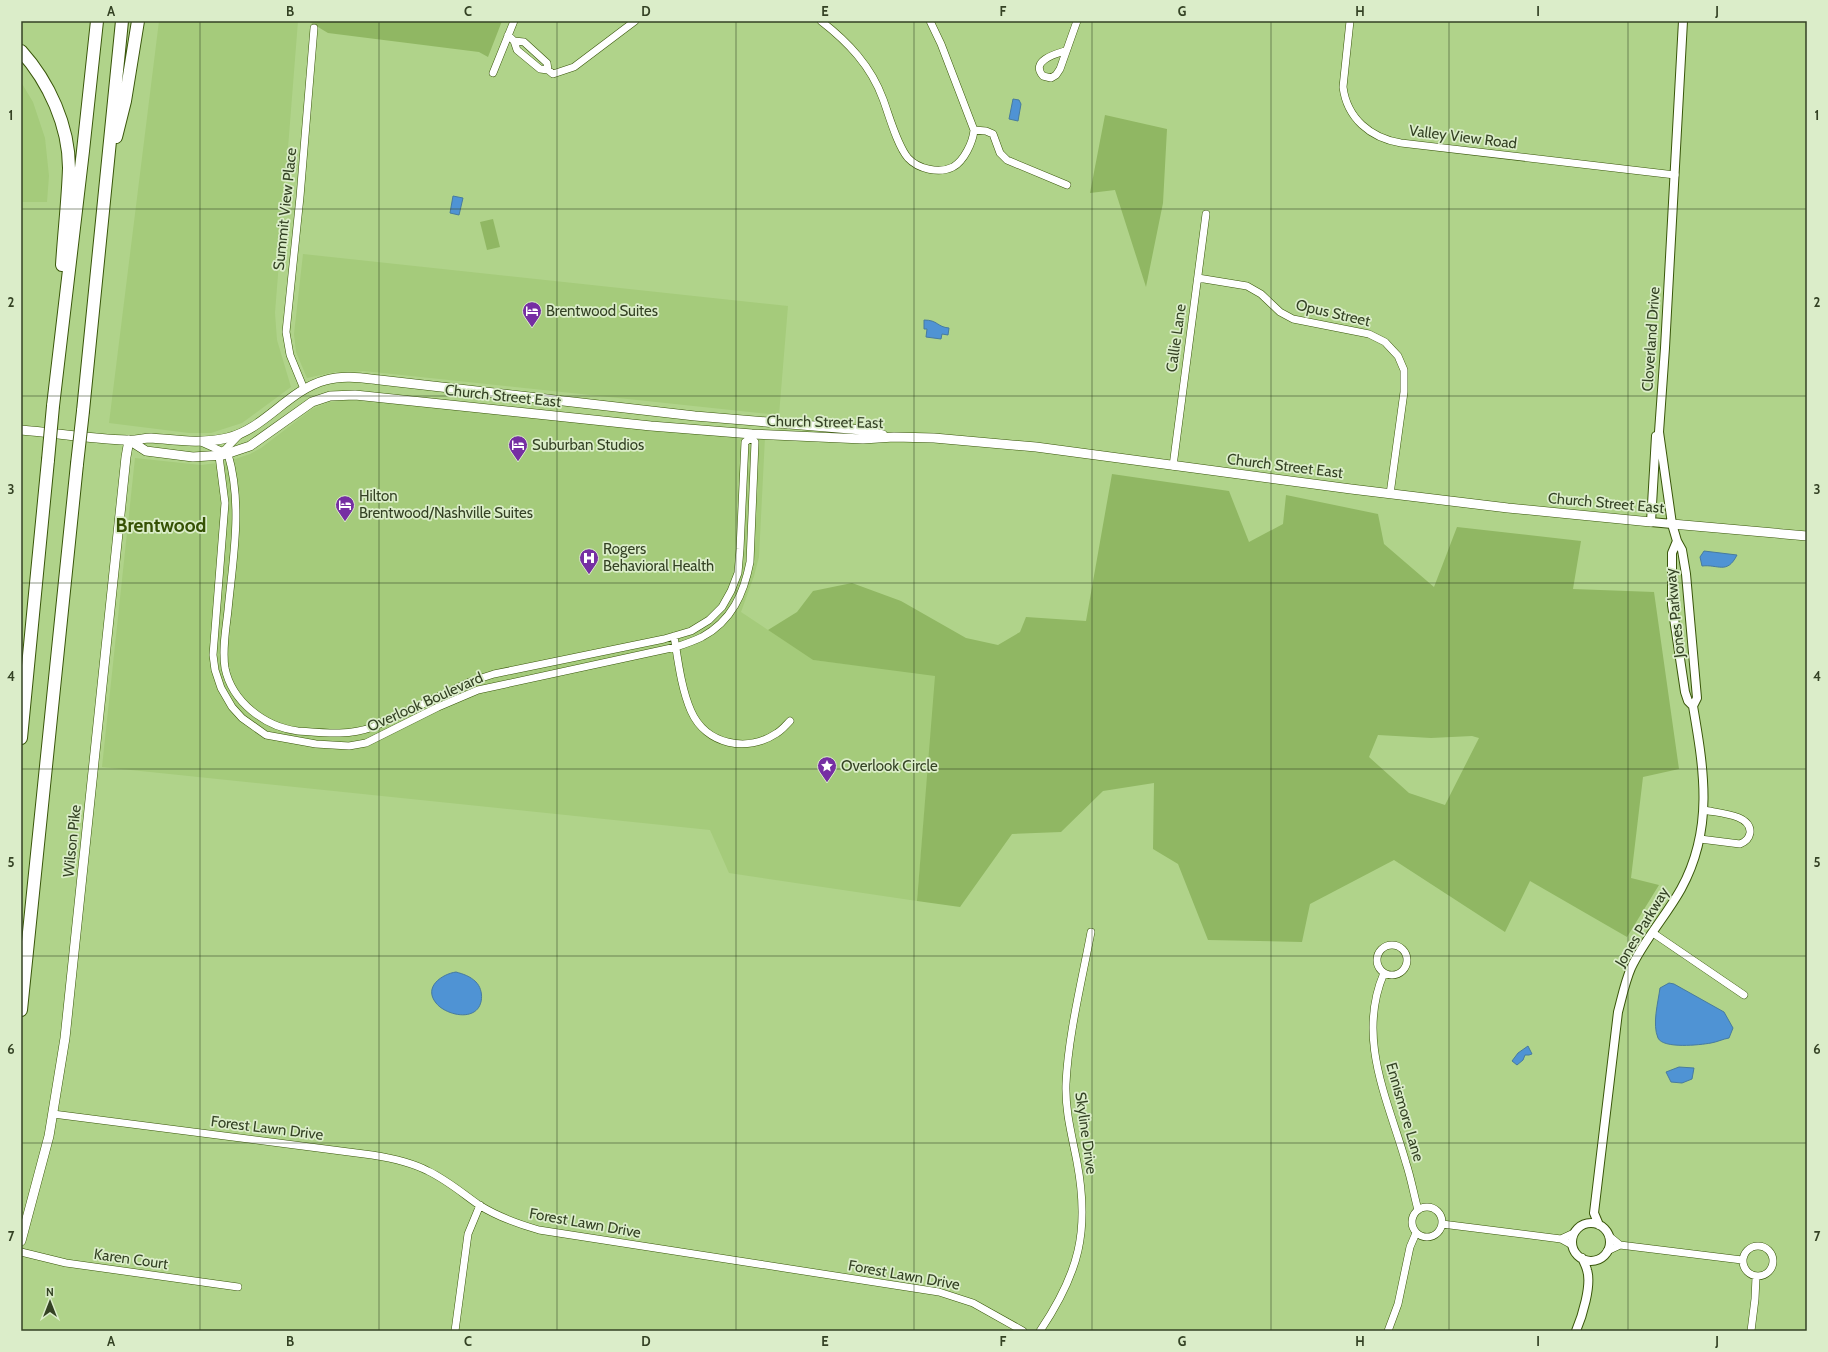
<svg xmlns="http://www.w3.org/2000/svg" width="1828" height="1352" font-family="Cabin,sans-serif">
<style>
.built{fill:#a5cb7b}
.green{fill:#90b763;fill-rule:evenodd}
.water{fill:#4f93d4;stroke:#477b9f}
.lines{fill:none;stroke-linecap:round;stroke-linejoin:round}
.minor-casing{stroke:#39560a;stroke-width:8}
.tertiary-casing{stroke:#39560a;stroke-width:10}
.secondary-casing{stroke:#39560a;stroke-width:10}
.motorway-casing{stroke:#39560a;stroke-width:14}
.minor{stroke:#fff;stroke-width:7}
.tertiary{stroke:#fff;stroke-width:8}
.secondary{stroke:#fff;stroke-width:9}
.motorway{stroke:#fff;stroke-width:12}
.motorway-bridge-casing{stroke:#39560a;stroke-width:14;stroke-linecap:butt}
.motorway-bridge{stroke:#fff;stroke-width:12}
.grid{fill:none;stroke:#344224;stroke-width:1;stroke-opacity:0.55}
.labels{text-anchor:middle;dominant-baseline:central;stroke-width:3.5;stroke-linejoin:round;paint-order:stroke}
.street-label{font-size:15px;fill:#344224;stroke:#dbedc9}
.poi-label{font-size:15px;fill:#344224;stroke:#dbedc9;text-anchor:start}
.district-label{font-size:19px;font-weight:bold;fill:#355104;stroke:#dbedc9}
.neatline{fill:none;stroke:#344224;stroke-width:1.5}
.grid-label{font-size:13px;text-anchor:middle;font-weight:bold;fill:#344224}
</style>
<rect width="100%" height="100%" fill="#b0d38a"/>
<!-- built -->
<path class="built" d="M159,21H298L275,313L277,340L291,387L242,423L211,433H189L109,423Z
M21,82L33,102L45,138L49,176L47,202H21Z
M303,254L788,306L779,415L364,371L335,372L307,378L296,352L294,334Z
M348,400L765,437L759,557L754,576L741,612L813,660L936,675L917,901L729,873L710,830L102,767L135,458L201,465L226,462L250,454L261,448L312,409L329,402Z"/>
<!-- green -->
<path class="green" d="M308,21H502L488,57L479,52L328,33Z
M1105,115L1167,129L1163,203L1146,287L1115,190L1090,193Z
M493,219L500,247L487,250L480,222Z
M1112,474L1229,491L1249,542L1283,524L1286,495L1378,514L1384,544L1434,587L1457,527L1581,541L1573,589L1654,592L1679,769L1643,777L1631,878L1659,885L1627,937L1530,881L1505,932L1394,860L1310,904L1302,942L1208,940L1178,864L1153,849L1154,783L1103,791L1061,832L1012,834L960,907L917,901L935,676L813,660L768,630L797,612L813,591L852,583L901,601L966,638L998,645L1020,632L1026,617L1086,621ZM1378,735L1431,738L1472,736L1479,738L1445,805L1409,793L1369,757Z"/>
<!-- water -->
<path class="water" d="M1013,99L1019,100L1021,104L1018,121L1009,119Z
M453,196L463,198L459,215L450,213Z
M924,320C938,320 937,327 949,328L948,335L942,334L941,339L926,337L927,329H924Z
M1704,551L1737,555C1727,575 1718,564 1702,566L1700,557Z
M456,972C463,974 470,976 476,982C484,990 484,1008 472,1013C461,1018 443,1012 436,1003C423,987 442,974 456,972Z
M1669,983L1674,984L1724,1012L1733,1028L1729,1038C1723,1039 1717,1042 1711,1043C1700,1045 1663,1049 1658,1038C1652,1024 1658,1003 1660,988Z
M1528,1046L1532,1054L1529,1055H1525L1523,1060L1517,1065L1512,1061L1518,1053Z
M1679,1067L1694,1068L1692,1079L1682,1083L1671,1082L1666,1072Z"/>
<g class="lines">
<defs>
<path id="minor" d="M821,21C848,42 871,66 883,99C889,115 897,145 908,158C918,169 939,174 953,167C964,161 973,142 974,130L941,44L930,21
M1350,21L1343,87C1347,118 1370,138 1401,143L1675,175
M508,35L514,41L517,50L540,69L548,70L553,74L574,67L635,21
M514,41L524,42L547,63L548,70
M1065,51C1055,54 1030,61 1043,76L1051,78L1056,75L1060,69L1077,21
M493,73L514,21
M974,130L986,131L993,134L1000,153L1007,160L1067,185
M1198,278L1247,286L1261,294L1280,312L1293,319L1369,334L1385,342L1398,356L1404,370V392L1390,494
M304,389L290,355L286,332L300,197L314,28
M240,434L219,456L225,503L213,655L215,670L221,688L232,707L242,718L266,735L316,744L349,746L366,743L438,707L478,690L676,647C685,644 694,641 702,637C732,621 744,593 750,562L755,442L751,438
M199,441L228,454C243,505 233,558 228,610C226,629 222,649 225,668C232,702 265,727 298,731C325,733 348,736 373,727L472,681L494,674L664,639L691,631L709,620L722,607L731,591L738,573L740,549L745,442L751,438V435
M1173,466L1206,214
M674,636C678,660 681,688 691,711C706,745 747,753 777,733C782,730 786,725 790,721
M1700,839L1740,844C1745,842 1749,839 1750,833C1752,814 1717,813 1704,810
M1653,933L1744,995
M1377 960a15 15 0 1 1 30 0a15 15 0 1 1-30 0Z
M1384,973C1356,1038 1388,1100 1406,1163C1411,1178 1414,1195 1418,1210
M53,1114L372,1155C391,1158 411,1162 428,1171C447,1180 462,1193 479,1205C498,1217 518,1224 539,1230L939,1292L973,1303L1023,1331
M1412 1222a15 15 0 1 1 30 0a15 15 0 1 1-30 0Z
M1442,1224L1561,1239L1572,1245
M1609,1236L1620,1245L1742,1260
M1561,1239L1574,1233
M1743 1261a15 15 0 1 1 30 0a15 15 0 1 1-30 0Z
M1607,1251L1620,1245
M21,1252L66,1263L238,1287
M455,1331L468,1234L480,1205
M1040,1331C1079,1273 1090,1231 1077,1162C1072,1136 1065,1111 1066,1084C1068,1036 1082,980 1091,932
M1388,1331L1398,1304L1410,1247L1416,1233
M1751,1331L1755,1299L1756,1277"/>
<path id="tertiary" d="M1656,436L1651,522L1672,524
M1677,541L1672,553V605L1685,692L1688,701L1693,706
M1572 1242a19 19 0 1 1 38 0a19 19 0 1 1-38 0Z
M1599,1225L1594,1213L1618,1012C1622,997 1625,982 1631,968C1644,940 1666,916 1681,889C1714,829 1704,770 1693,706L1697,698L1686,574L1682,550L1677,541L1672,524L1659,432L1665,348L1683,21
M1576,1331C1582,1317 1592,1285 1587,1270C1586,1266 1584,1262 1582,1258"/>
<path id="secondary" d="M21,430C56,433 92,439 127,440C135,441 143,438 151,438C176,440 202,444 227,438C265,429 288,390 326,380C343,375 362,378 380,380L695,416L862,430L883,435
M129,440L146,451L193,457L223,455L250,446L312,402L330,396L355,395L651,426L752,434L863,439L894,437L934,438L1036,447L1351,489L1508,508L1651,522
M1672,524L1807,536
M21,1241L49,1136L65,1038L126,457L129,440"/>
<path id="motorway" d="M21,51C49,82 69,126 69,168C68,200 64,233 62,265
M116,137L125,101L138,21
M53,406L83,151L97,21
M83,411L122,21
M21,738L48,460
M21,1010L77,464"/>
</defs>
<!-- minor casing -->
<use href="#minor" class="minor-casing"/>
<!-- tertiary casing -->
<use href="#tertiary" class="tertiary-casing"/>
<!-- secondary casing -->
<use href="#secondary" class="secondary-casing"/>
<!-- motorway casing -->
<use href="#motorway" class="motorway-casing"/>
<!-- minor -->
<use href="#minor" class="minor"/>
<!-- tertiary -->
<use href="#tertiary" class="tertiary"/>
<!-- secondary -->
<use href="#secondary" class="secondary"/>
<!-- motorway -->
<use href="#motorway" class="motorway"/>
<defs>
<path id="motorway-bridge" d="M48,460L53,406
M77,464L83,411"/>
</defs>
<!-- motorway-bridge casing -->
<use href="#motorway-bridge" class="motorway-bridge-casing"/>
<!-- motorway-bridge -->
<use href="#motorway-bridge" class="motorway-bridge"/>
</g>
<!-- grid -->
<path class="grid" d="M200,21V1331M379,21V1331M557,21V1331M736,21V1331M914,21V1331M1092,21V1331M1271,21V1331M1449,21V1331M1628,21V1331M21,209H1807M21,396H1807M21,583H1807M21,769H1807M21,956H1807M21,1143H1807"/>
<!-- icons -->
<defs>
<symbol id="hotel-pin" viewBox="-11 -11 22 30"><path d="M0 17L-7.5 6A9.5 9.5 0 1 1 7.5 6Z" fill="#762fa3" stroke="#dbedc9"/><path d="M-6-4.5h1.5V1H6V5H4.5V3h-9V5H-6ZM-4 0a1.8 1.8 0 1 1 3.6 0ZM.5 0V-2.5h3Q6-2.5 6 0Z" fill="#fff"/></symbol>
<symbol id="hospital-pin" viewBox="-11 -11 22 30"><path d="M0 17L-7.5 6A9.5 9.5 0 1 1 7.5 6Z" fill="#762fa3" stroke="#dbedc9"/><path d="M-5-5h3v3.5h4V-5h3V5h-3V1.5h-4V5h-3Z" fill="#fff"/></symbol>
<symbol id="sight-pin" viewBox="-11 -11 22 30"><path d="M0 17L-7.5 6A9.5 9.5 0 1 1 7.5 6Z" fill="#762fa3" stroke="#dbedc9"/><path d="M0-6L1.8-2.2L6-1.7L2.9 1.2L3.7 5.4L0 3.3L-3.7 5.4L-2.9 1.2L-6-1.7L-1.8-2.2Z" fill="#fff"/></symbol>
</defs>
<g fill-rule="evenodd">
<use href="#hotel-pin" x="521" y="300" width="22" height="30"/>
<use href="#hotel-pin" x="507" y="434" width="22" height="30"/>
<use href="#hotel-pin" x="334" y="494" width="22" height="30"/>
<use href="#hospital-pin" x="578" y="547" width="22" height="30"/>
<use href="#sight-pin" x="816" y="755" width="22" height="30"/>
</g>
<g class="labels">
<!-- street labels -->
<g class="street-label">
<text transform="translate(1463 137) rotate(7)">Valley View Road</text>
<text transform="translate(285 209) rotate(-84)">Summit View Place</text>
<text transform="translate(1333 313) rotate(13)">Opus Street</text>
<text transform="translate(1176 338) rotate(-82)">Callie Lane</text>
<text transform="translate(1651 339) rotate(-86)">Cloverland Drive</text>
<text transform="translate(503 396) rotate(6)">Church Street East</text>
<text transform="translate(825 422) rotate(1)">Church Street East</text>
<text transform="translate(1285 466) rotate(7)">Church Street East</text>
<text transform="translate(1606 503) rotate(5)">Church Street East</text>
<text transform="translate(1675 613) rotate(-96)">Jones Parkway</text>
<text transform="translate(425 702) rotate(-24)">Overlook Boulevard</text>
<text transform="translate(72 841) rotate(-84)">Wilson Pike</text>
<text transform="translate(1642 927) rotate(-59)">Jones Parkway</text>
<text transform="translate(1405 1112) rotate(74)">Ennismore Lane</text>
<text transform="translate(267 1128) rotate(7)">Forest Lawn Drive</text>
<text transform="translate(1086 1133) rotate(82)">Skyline Drive</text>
<text transform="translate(585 1223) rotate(10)">Forest Lawn Drive</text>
<text transform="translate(131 1259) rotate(8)">Karen Court</text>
<text transform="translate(904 1275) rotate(10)">Forest Lawn Drive</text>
</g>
<!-- poi labels -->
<g class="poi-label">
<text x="546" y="311">Brentwood Suites</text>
<text x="532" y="445">Suburban Studios</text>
<text x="359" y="496">Hilton<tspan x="359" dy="17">Brentwood/Nashville Suites</tspan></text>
<text x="603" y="549">Rogers<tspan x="603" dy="17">Behavioral Health</tspan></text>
<text x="841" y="766">Overlook Circle</text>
</g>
<!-- district labels -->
<g class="district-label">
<text x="161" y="525">Brentwood</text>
</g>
</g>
<!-- border -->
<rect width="1828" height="1352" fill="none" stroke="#dbedc9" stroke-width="44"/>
<!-- north arrow -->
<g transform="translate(50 1302)" stroke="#dbedc9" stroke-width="3" paint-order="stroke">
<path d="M0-3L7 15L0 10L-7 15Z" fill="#344224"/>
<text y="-6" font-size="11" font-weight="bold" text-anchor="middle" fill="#344224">N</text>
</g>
<rect x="22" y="22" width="1784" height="1308" class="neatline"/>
<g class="grid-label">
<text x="111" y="16">A</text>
<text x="290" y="16">B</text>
<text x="468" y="16">C</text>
<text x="646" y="16">D</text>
<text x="825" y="16">E</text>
<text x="1003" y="16">F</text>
<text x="1182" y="16">G</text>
<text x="1360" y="16">H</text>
<text x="1538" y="16">I</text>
<text x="1717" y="16">J</text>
<text x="11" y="120">1</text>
<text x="1817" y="120">1</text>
<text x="11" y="307">2</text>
<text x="1817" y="307">2</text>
<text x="11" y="494">3</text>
<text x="1817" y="494">3</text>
<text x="11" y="681">4</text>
<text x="1817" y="681">4</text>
<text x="11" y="867">5</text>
<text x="1817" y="867">5</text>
<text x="11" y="1054">6</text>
<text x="1817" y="1054">6</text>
<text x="11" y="1241">7</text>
<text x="1817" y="1241">7</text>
<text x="111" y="1346">A</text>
<text x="290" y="1346">B</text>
<text x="468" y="1346">C</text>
<text x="646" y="1346">D</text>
<text x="825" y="1346">E</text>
<text x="1003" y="1346">F</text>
<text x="1182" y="1346">G</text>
<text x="1360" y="1346">H</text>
<text x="1538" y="1346">I</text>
<text x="1717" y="1346">J</text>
</g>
</svg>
